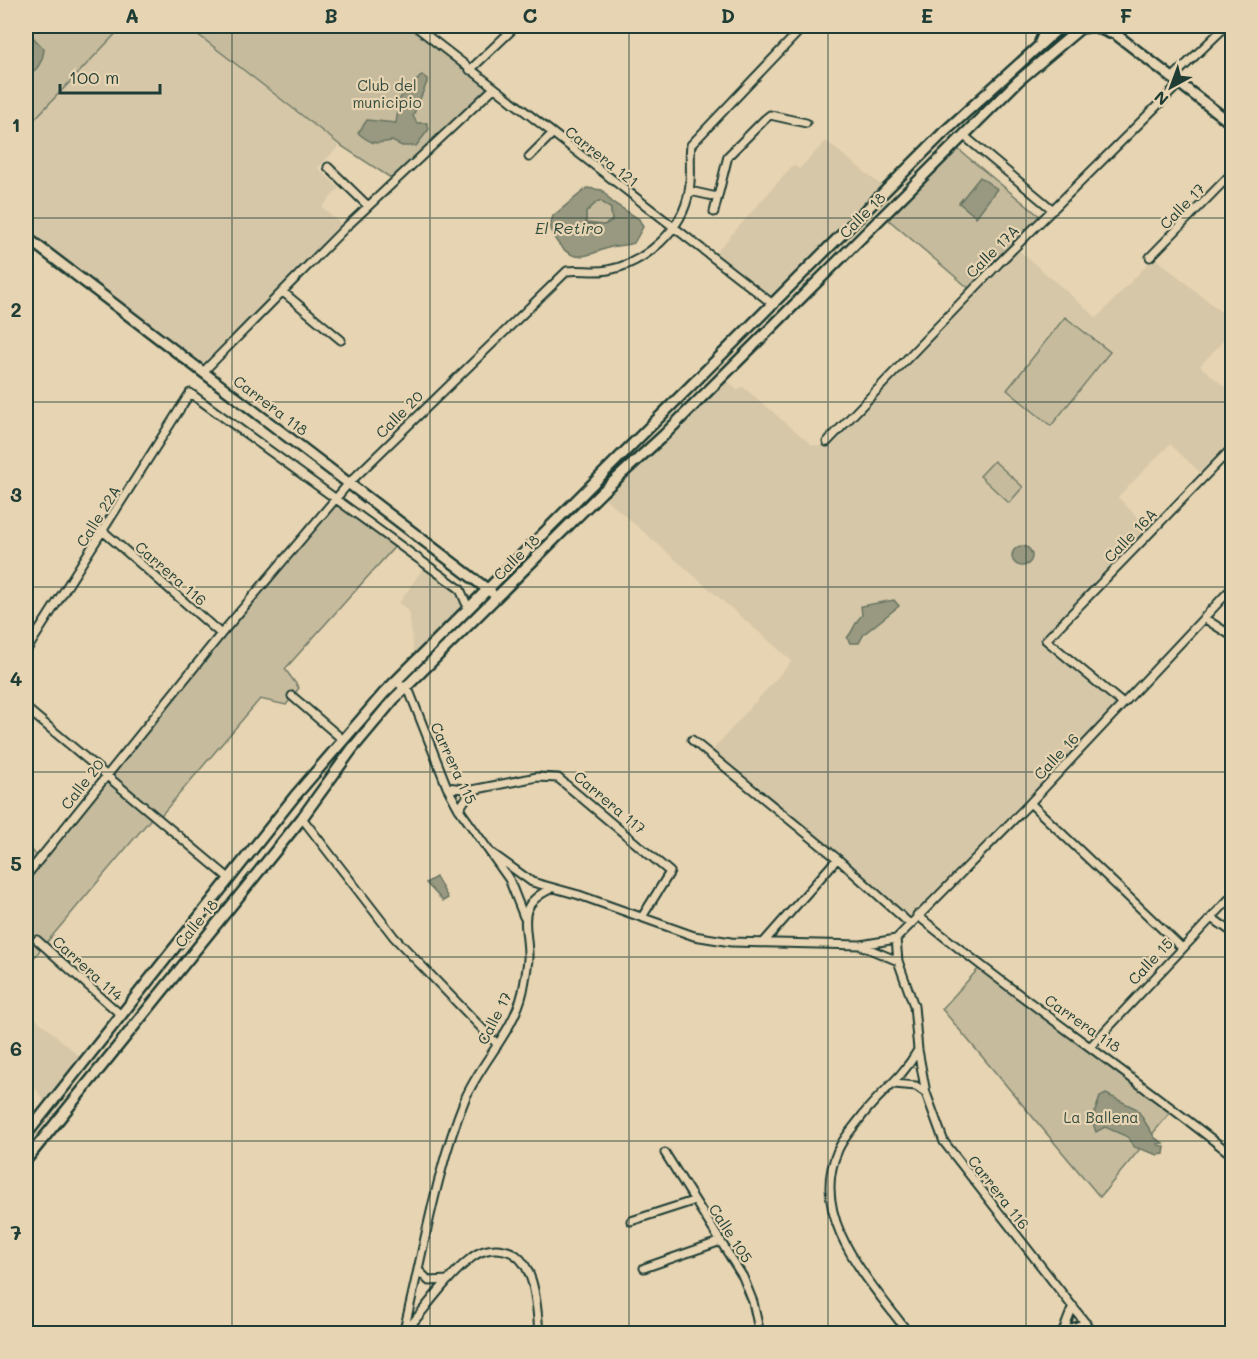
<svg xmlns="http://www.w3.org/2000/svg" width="1258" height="1359" font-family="Mali,sans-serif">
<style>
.built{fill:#d6c7a8}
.green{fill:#c6bb9d;stroke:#727c68;stroke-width:1.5}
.water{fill:#989980;stroke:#687462;stroke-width:1.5;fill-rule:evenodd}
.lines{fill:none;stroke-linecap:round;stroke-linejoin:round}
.street-casing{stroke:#1f3d34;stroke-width:11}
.secondary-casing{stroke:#1f3d34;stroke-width:14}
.street{stroke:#e7d4b2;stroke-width:7}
.secondary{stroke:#e7d4b2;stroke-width:9}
.grid{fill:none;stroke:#1f3d34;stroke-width:1.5;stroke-opacity:0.55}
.labels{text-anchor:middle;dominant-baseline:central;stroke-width:4.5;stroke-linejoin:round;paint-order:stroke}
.park-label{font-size:15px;fill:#304a3e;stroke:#e7d4b2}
.street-label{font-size:15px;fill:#1f3d34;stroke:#e7d4b2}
.water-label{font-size:16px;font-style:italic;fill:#314b3f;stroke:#e7d4b2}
.neatline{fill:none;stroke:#1f3d34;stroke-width:2}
.grid-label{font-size:20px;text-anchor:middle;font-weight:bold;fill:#1f3d34}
</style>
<rect width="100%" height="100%" fill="#e7d4b2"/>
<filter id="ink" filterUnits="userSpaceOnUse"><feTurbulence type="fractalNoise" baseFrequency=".0167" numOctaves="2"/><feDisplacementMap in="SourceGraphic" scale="12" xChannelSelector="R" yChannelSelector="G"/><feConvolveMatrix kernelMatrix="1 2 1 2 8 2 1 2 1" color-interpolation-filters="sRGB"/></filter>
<g filter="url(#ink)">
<!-- built -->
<path class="built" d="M123,26H187L340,145L318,168L339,188L322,207L345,228L203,372L26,237V128Z
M826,141L887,190L774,305L712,257L793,165L799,169Z
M953,145L991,177L1015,247L1097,318L1154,257L1232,321V331L1200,366L1232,393V448L1205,477L1170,444L1118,497L1151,532L1046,640L1122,703L910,924L709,754L792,661L600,494L723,376L738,391L742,386L812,445L820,446L827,442L972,291Z
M426,564L463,593L466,612L415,663L409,611L399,603Z
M26,1010L85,1061L48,1107L26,1075Z"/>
<!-- green -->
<path class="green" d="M26,26H123L26,128Z
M187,26H415L494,88L394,180L340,145Z
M953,145L1043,219L972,291L883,215Z
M598,201H601L611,209L612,221L604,225L586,223V212Z
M1065,317L1110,352L1051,426L1007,390Z
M994,461L1023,487L1009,503L980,476Z
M336,498L397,544L285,669L299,688L286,705L260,699L158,819L154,815L26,967V846L40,858Z
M980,967L1174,1108L1100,1197L942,1009Z"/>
<!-- water -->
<path class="water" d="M31,35L44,49C43,61 37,71 26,77V36Z
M422,75L427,79V82L413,116L417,123H427L429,129L416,146H402L392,141C375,143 374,146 358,133L367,120L396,123L400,98Z
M980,177L997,189L976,217L959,203Z
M587,188L602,190L612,202L639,219L643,227L634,243C626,246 619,245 611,247C588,254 575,266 557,242C550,233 549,225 553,216ZM598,201H601L611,209L612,221L604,225L586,224V212Z
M1012 556a10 10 0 1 1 20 0a10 10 0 1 1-20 0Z
M894,600L899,606L864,634L859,643H850L847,638C854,630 854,623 862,615L861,606Z
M436,877L448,898L443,901L426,883Z
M1106,1094L1137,1109L1155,1138L1163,1143L1156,1144L1165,1147L1164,1154L1158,1155L1134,1147L1128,1137L1105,1127L1096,1132L1092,1120L1100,1097Z"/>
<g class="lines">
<defs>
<path id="street" d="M415,26L774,305
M470,70L516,26
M1172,78L1226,26
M963,135L1053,210
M529,157L552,134
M328,167L368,206
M690,191L717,197
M714,212L728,156L765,119L770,115L806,123
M1150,257L1232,173
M283,292L341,340
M203,372L345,228L494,88
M827,442L999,263L1180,83
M104,532L221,634
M1204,618L1232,636
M26,651L190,393L460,589L466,603
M396,681L410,693L447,787L459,809L509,879L524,917
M292,696L342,739
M1122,703L1046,640L1232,448
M26,708L230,879
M692,740L839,860L910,924
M447,787L472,790L537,777L558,778L670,872L642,917
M1030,803L1181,947
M459,809L472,790
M302,818L394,937L497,1044
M493,854L532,882L579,895L694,936L731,942L861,945L896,939
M26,876L221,634L349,483L567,271C581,269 594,273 608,270C645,263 683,230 689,191C692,176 689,160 691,145L804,26
M917,915C1020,999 1129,1073 1232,1155
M1212,918L1232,932
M896,939L1030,803L1232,588
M896,939L898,961L914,1006L918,1050L926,1093L944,1142L1094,1334
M37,940L121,1015
M764,942L837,859
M862,946L898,961
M1090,1047L1232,896
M894,1084L916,1086L926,1093
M665,1153L743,1277L753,1302L760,1334
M631,1221L693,1201
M644,1268L721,1241
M419,1271L429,1281L448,1280
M1066,1330L1086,1323
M405,1332C426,1308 445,1279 470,1259C479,1251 492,1247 504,1250C536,1256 537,1308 539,1334
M403,1334C422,1259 436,1169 465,1099C481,1062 514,1031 523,991C525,981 527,969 528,959C529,926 513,907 550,889
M909,1334C872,1283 807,1219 838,1150C843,1138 854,1127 862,1116C881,1091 901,1080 918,1050
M1062,1334L1073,1306"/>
<path id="secondary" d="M1105,26L1232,124
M1081,28L1094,26L1110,33
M1040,42L1047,26
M26,237L491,592
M26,1135L295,796L384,693L941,135L1061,26
M26,1160L302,818L352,749L393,700L602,492L664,435L1018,81L1083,26"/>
</defs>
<!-- street casing -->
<use href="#street" class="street-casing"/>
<!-- secondary casing -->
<use href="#secondary" class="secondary-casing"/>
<!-- street -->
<use href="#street" class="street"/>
<!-- secondary -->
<use href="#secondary" class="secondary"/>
</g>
</g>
<!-- grid -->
<path class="grid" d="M232,26V1334M430,26V1334M629,26V1334M828,26V1334M1026,26V1334M26,218H1232M26,402H1232M26,587H1232M26,772H1232M26,957H1232M26,1141H1232"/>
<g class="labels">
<!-- park labels -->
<g class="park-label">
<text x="387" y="85">Club del<tspan x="387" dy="17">municipio</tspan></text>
<text x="1101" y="1117">La Ballena</text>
</g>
<!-- street labels -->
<g class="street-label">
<text transform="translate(602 156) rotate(38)">Carrera 121</text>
<text transform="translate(1182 206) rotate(-46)">Calle 17</text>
<text transform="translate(862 215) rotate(-45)">Calle 18</text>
<text transform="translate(992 251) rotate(-45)">Calle 17A</text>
<text transform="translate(271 405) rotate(37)">Carrera 118</text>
<text transform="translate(399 414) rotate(-45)">Calle 20</text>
<text transform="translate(98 516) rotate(-58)">Calle 22A</text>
<text transform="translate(1130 535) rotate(-46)">Calle 16A</text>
<text transform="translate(516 557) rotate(-45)">Calle 18</text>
<text transform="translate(171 573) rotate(41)">Carrera 116</text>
<text transform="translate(1056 756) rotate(-47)">Calle 16</text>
<text transform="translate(454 763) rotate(65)">Carrera 115</text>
<text transform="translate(82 784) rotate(-52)">Calle 20</text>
<text transform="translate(610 802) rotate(40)">Carrera 117</text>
<text transform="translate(196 923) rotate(-50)">Calle 18</text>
<text transform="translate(1150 961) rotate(-47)">Calle 15</text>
<text transform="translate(88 968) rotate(42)">Carrera 114</text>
<text transform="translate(494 1018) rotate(-63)">Calle 17</text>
<text transform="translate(1083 1023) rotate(35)">Carrera 118</text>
<text transform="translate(999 1192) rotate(52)">Carrera 116</text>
<text transform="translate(731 1233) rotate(57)">Calle 105</text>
</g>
<!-- water labels -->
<g class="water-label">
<text x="569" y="227">El Retiro</text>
</g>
</g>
<!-- margin -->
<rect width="1258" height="1359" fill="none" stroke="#e7d4b2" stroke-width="66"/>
<!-- north arrow -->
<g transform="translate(1171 87) rotate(221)" stroke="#e7d4b2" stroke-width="4.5" paint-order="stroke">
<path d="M0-4.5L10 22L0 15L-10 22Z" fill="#1f3d34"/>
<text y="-9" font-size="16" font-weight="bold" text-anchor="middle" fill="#1f3d34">N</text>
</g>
<!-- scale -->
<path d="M60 84v9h100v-9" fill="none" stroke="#1f3d34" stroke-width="3"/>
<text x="69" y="84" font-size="18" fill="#1f3d34" stroke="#e7d4b2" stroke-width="4.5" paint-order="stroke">100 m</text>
<rect x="33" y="33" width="1192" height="1293" class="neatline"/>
<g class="grid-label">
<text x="132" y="23">A</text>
<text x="331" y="23">B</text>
<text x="530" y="23">C</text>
<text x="728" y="23">D</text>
<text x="927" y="23">E</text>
<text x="1126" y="23">F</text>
<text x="16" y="132">1</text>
<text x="16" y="317">2</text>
<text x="16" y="502">3</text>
<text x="16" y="686">4</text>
<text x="16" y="871">5</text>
<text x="16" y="1056">6</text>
<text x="16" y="1240">7</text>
</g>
</svg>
